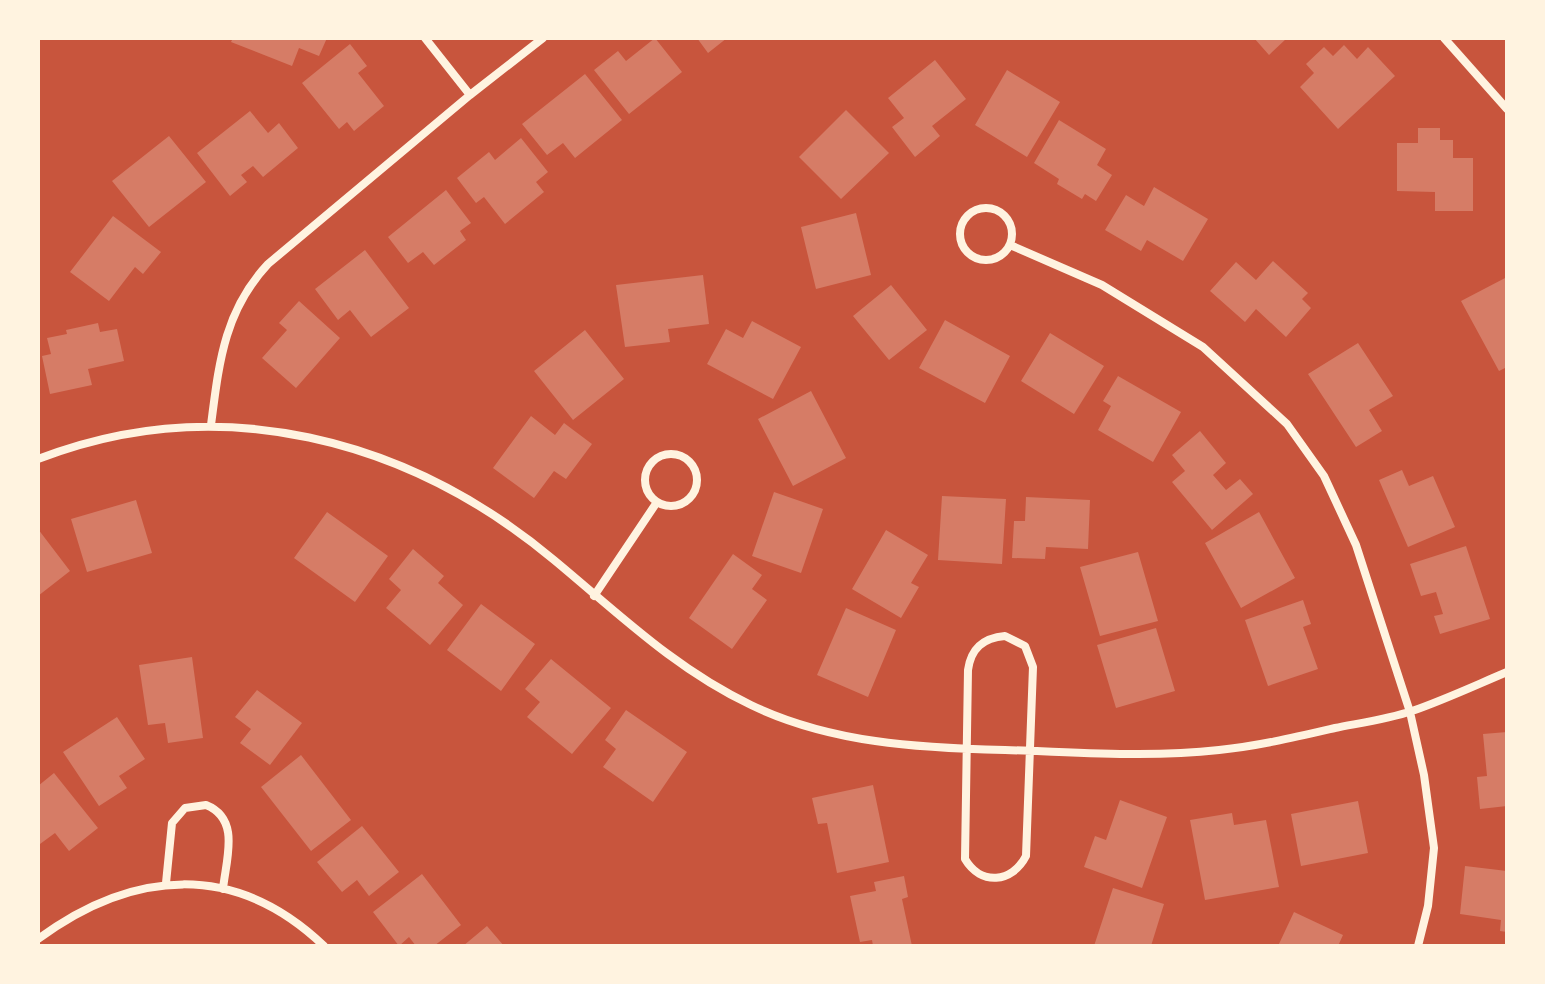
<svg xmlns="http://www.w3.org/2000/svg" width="1545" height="984" font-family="Karla,sans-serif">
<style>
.building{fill:#d67c66}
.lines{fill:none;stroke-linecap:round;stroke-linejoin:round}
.minor{stroke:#fff3e0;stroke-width:8}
</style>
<rect width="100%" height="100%" fill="#c8553d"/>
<!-- building -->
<path class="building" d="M233,38H327L319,56L299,48L292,66L231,42Z
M655,38L682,72L629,114L594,70L618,51L626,61Z
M697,38H727L708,53Z
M1254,38H1287L1269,55Z
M350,44L367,66L358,73L384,106L354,131L347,122L339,129L302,83Z
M1344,45L1357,59L1368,47L1395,76L1338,129L1300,87L1314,73L1306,64L1324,47L1333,56Z
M935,60L966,99L932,126L940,136L915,157L892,127L904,118L888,98Z
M1007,70L1060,102L1027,157L975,125Z
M585,74L622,120L575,158L563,143L547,155L522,124Z
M846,110L889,153L841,199L799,157Z
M250,111L268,133L279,123L298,148L263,177L253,166L241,175L247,182L230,196L197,153Z
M1059,120L1106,149L1097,165L1112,175L1096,201L1085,194L1082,199L1057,184L1059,179L1034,163Z
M1418,128H1440V140H1453V158H1473V211H1435V192L1397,191V143H1418Z
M169,136L206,182L149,227L112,181Z
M521,138L548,172L536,182L544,192L505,224L484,197L476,203L457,178L489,152L495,160Z
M1154,187L1208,219L1183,261L1147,240L1141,251L1105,230L1126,195L1144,206Z
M446,190L471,223L460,231L466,240L434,265L423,252L408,263L388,237Z
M856,213L871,275L816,289L801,227Z
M113,216L161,252L143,274L135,267L109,301L70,272Z
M365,250L409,308L371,337L350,310L338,320L315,289Z
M1273,261L1308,293L1302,299L1311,308L1286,337L1256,309L1245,322L1210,291L1236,262L1256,280Z
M703,275L709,324L668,329L670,342L625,347L616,285Z
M1507,277V367L1499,371L1461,301Z
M891,285L927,330L889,360L853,316Z
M299,301L340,338L296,388L262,358L287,330L279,323Z
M945,320L1010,356L985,403L919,368Z
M752,321L801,347L773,399L707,364L726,329L743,338Z
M98,323L100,332L117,329L124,361L88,369L92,385L50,394L42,356L51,354L47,338L67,334L66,330Z
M585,330L624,379L573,420L534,371Z
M1050,333L1104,366L1074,414L1021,381Z
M1358,343L1393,396L1369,410L1382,431L1356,447L1308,374Z
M1118,376L1181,412L1153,462L1098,430L1111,406L1103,401Z
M811,391L846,458L793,486L758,419Z
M531,416L555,435L564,423L592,444L566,479L554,471L534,498L493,468Z
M1200,431L1226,463L1213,475L1226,490L1240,479L1253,494L1212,530L1172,482L1185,471L1172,455Z
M1402,470L1409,486L1433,476L1455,527L1408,547L1379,480Z
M774,492L823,509L801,573L752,556Z
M942,496L1006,499L1002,564L938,560Z
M1026,497L1090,500L1088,549L1046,547L1045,559L1012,558L1014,521H1025Z
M136,500L152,553L87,572L71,519Z
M327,512L388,556L355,602L294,558Z
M1259,512L1295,578L1241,608L1205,543Z
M38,529L70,571L38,596Z
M886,530L928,555L911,583L919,587L901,618L852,589Z
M1466,546L1490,619L1440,634L1434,616L1443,614L1436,592L1421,596L1410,564Z
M413,549L444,576L438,583L463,605L430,645L386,608L401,590L389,579Z
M1138,552L1158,621L1100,636L1080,567Z
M733,554L762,575L752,589L767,600L732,649L689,618Z
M1303,600L1311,624L1303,627L1318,669L1268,686L1245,620Z
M481,604L535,644L501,691L447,650Z
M846,608L896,630L868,697L817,675Z
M1156,628L1175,691L1116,708L1097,645Z
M192,657L203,738L168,743L165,723L148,725L139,665Z
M551,659L611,708L572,754L527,717L540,702L525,689Z
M257,690L302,723L270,765L240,743L251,729L235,717Z
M626,710L687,752L653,802L603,767L616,749L605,740Z
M117,717L145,759L119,776L127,788L99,806L63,752Z
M1507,732V806L1480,809L1477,777L1487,776L1483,734Z
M301,755L351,820L311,851L261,787Z
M54,773L98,828L69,851L55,833L40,844L38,842V786Z
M873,785L889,862L837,873L827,823L818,824L812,798Z
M1120,800L1167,817L1142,888L1084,867L1095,836L1106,840Z
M1358,801L1368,853L1301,866L1291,814Z
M1232,813L1234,825L1266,820L1279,887L1205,900L1190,820Z
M362,826L399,872L369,896L357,880L342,892L317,862Z
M1465,866L1507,871V932L1500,931L1501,920L1460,914Z
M422,874L461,925L434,946H416L409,937L399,946L373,912Z
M904,876L908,897L902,899L912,946H873L872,940L860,942L850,896L876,891L874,882Z
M1113,888L1164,904L1151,946H1094Z
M1294,912L1343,935L1338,946H1278Z
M487,926L504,946H463Z"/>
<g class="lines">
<!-- minor -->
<path class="minor" d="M425,38L470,95
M1444,38L1507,109
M960 234a26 26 0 1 1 52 0a26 26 0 1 1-52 0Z
M1010,245L1102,285L1203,347L1287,424L1324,476L1356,545L1410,712L1424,775L1434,848L1428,906L1418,946
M211,425C219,363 224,311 268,264L470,95L543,38
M645 480a26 26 0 1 1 52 0a26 26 0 1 1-52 0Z
M38,459C219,389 408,438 554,560C618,613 675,669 751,705C830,743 919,748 1005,750C1076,752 1148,758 1219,750C1258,746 1296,737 1335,728C1360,723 1388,719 1412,711C1444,700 1476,685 1507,672
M594,596L657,502
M1005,636L1025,646L1033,667L1026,856C1012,883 981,886 965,859L968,670C971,648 983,638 1005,636Z
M166,883L172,823L185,808L206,805C241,819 226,859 223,889
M38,939C133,869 235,861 324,946"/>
</g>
<!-- border -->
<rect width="1545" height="984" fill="none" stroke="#fff3e0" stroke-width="80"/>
</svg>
